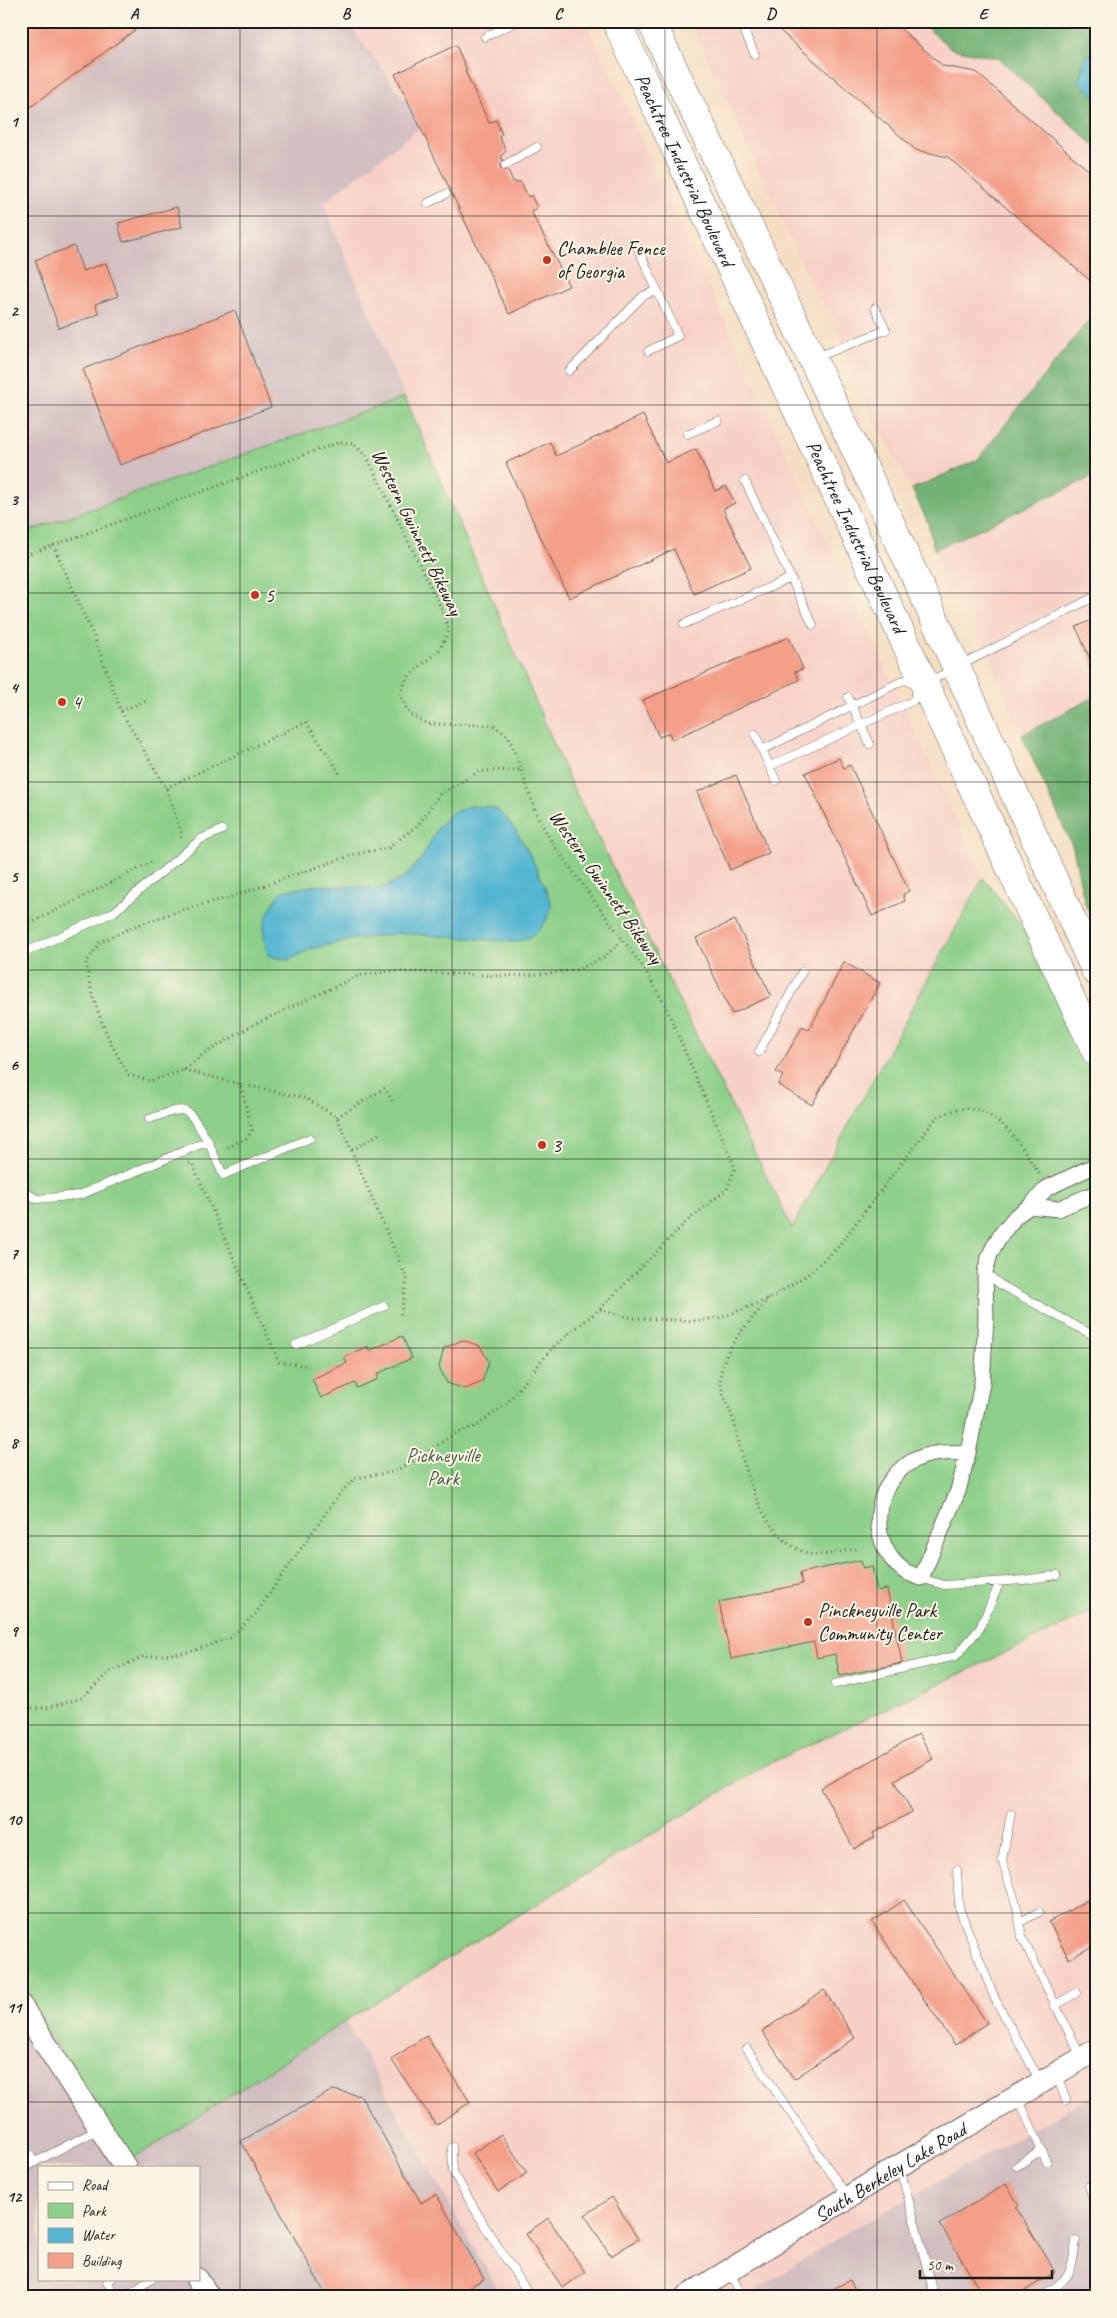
<svg xmlns="http://www.w3.org/2000/svg" width="1117" height="2318" font-family="Caveat,sans-serif">
<style>
.built{fill:#f7d1c7}
.industrial{fill:#d2bfc0;fill-rule:evenodd}
.green{fill:#8dd089;stroke:#547652}
.forest{fill:#72b275;stroke:#476748}
.water{fill:#52b6d1;stroke:#376976}
.building{fill:#f49f88}
.lines{fill:none;stroke-linecap:round;stroke-linejoin:round}
.lane-casing{stroke:#686056;stroke-width:9}
.street-casing{stroke:#686056;stroke-width:17}
.secondary-casing{stroke:#686056;stroke-width:24}
.highway-casing{stroke:#686056;stroke-width:29}
.path{stroke:#686056;stroke-width:3;stroke-dasharray:1 4;stroke-linecap:butt}
.lane{stroke:#fff;stroke-width:8}
.street{stroke:#fff;stroke-width:15}
.secondary{stroke:#fff;stroke-width:22}
.highway{stroke:#fff;stroke-width:28}
.grid{fill:none;stroke:#1c1c1c;stroke-width:1;stroke-opacity:0.55}
.poi-dot{fill:#c8321e;stroke:#fcf5e5;stroke-width:2}
.labels{text-anchor:middle;dominant-baseline:central;stroke-width:4;stroke-linejoin:round;paint-order:stroke}
.street-label{font-size:20px;fill:#1c1c1c;stroke:#fcf5e5}
.poi-label{font-size:20px;fill:#1c1c1c;stroke:#fcf5e5;text-anchor:start}
.park-label{font-size:20px;fill:#445b42;stroke:#fcf5e5}
.neatline{fill:none;stroke:#1c1c1c;stroke-width:2}
.grid-label{font-size:16px;text-anchor:middle;font-weight:bold;fill:#1c1c1c}
</style>
<rect width="100%" height="100%" fill="#fcf5e5"/>
<filter id="ink" filterUnits="userSpaceOnUse"><feTurbulence type="fractalNoise" baseFrequency=".02" numOctaves="2"/><feDisplacementMap in="SourceGraphic" scale="10" xChannelSelector="R" yChannelSelector="G"/><feConvolveMatrix kernelMatrix="1 2 1 2 8 2 1 2 1" color-interpolation-filters="sRGB"/></filter>
<filter id="wash" filterUnits="userSpaceOnUse"><feTurbulence type="fractalNoise" baseFrequency=".0096" numOctaves="4" result="noise"/><feDisplacementMap in="SourceGraphic" scale="20" xChannelSelector="R" yChannelSelector="G"/><feGaussianBlur stdDeviation="1.12" result="paint"/><feColorMatrix in="noise" values="0 0 0 0 0 0 0 0 0 0 0 0 0 0 0 0 0 1.4 0 .05"/><feComposite in="paint" operator="in"/></filter>
<g filter="url(#wash)">
<rect width="100%" height="100%" fill="#f5dec2"/>
<!-- built -->
<path class="built" d="M347,21H584L600,51L983,878L856,1107L792,1228L567,775L323,203L423,125Z
M690,21H919L952,49L998,58L1096,147V311L977,460L912,489L856,385L835,318L817,296Z
M1096,475V696L1022,735L970,615L945,585L934,550Z
M1096,1610V2094L844,2234L745,2297H502L345,2021L762,1767Z"/>
<!-- industrial -->
<path class="industrial" d="M21,21H347L423,125L323,203L405,397L21,534Z
M21,1992L131,2160L345,2021L502,2297H21ZM39,2167H199V2279H39Z
M1096,2094V2297H745L844,2234Z"/>
<!-- green -->
<path class="green" d="M405,397L569,779L792,1228L983,878L1096,1016V1610L762,1767L345,2021L131,2160L21,1992V534Z"/>
<!-- forest -->
<path class="forest" d="M919,21H1096V53L1085,56L1079,81L1096,98V147L998,58L952,49Z
M1096,311V475L934,550L928,523L912,489L977,460Z
M1096,696V926L1085,904L1073,848L1022,735Z"/>
<!-- water -->
<path class="water" d="M1096,53V98L1079,81L1085,56Z
M470,806C477,807 487,806 493,808C516,818 545,883 552,907C543,928 539,935 516,942L401,933L355,939L310,949L289,960L269,956C258,928 265,915 282,891L317,885L382,888L404,878L423,857L438,827L451,813Z"/>
<g id="blocks">
<!-- building -->
<path class="building" d="M21,21H147L21,114Z
M769,21H892L943,66L976,72L1096,177V286L948,157L916,150Z
M456,45L467,70L465,71L489,123L496,120L502,134L499,136L506,151L501,156L503,160L500,167L503,170H508L513,182H521L528,197L531,195L537,208L531,211L569,286L509,314L395,74Z
M177,207L182,227L123,242L118,223Z
M74,246L83,271L106,263L118,296L95,304L99,314L59,328L35,260Z
M235,310L271,407L120,465L83,369Z
M643,415L666,463L696,449L715,491L726,486L735,503L723,509L751,568L694,594L674,549L569,598L506,463L550,442L556,456Z
M1096,618V673L1076,627Z
M789,637L803,669L795,672L799,680L672,740L669,733L659,737L643,700Z
M839,758L844,768L850,765L909,891L903,894L905,901L872,916L805,773Z
M736,775L769,853L730,870L697,792Z
M735,920L771,996L732,1014L696,938Z
M844,962L880,983L812,1105L778,1085L783,1076L776,1072L803,1026L809,1030Z
M402,1336L412,1358L377,1374L378,1379L357,1388L355,1383L321,1398L312,1379L347,1363L344,1357L368,1346L369,1351Z
M462,1340L480,1346L489,1362L482,1382L465,1389L447,1383L439,1367L444,1348Z
M861,1560L863,1568L872,1566L877,1591L887,1589L902,1663L840,1676L835,1654L817,1658L814,1642L731,1659L719,1602L802,1584L800,1573Z
M919,1734L933,1759L895,1780L912,1812L873,1833L875,1837L854,1849L821,1788Z
M1096,1895V1944L1069,1959L1049,1922Z
M904,1900L987,2023L955,2045L872,1922Z
M824,1990L855,2038L794,2079L762,2031Z
M426,2036L470,2102L436,2125L391,2059Z
M333,2090L361,2096L421,2203L436,2194L484,2279L468,2288L473,2297H327L241,2141Z
M501,2134L527,2173L498,2192L473,2153Z
M1006,2184L1019,2205L1016,2207L1055,2272L1015,2297H984L940,2224Z
M612,2197L638,2239L611,2256L585,2215Z
M548,2218L585,2272L563,2288L526,2234Z
M850,2280L859,2297H818Z"/>
</g>
</g>
<g filter="url(#ink)">
<use href="#blocks" fill-opacity="0" stroke="#686056" stroke-width="1"/>
<g class="lines">
<defs>
<path id="lane" d="M740,21L755,55
M485,37L518,21
M505,165L537,147
M428,203L446,194
M636,244L678,336L648,351
M817,357L886,330L875,308
M569,371L643,296L657,290
M687,434L718,421
M745,481L813,625
M684,624L791,578
M928,682L1096,596
M848,697L870,744
M755,734L776,781
M762,750L904,680L918,685
M770,766L913,701L919,687
M21,954L114,912L201,839L222,830
M759,1052L802,972
M208,1141L223,1175L310,1138
M21,1190L37,1199L80,1195L208,1141C185,1105 190,1105 149,1119
M986,1273L1001,1285L1096,1337
M296,1345L384,1306
M921,1578L944,1585L1024,1580L1057,1575
M835,1684L956,1656L980,1628L1000,1582
M1011,1814L1002,1860L1017,1907L1022,1937L1081,2057
M957,1870L959,1908L995,1999L1040,2081
M1020,1922L1039,1912
M1054,2006L1076,1993
M747,2049L847,2196
M1057,2076L1066,2100
M1018,2098L1047,2162
M452,2147L453,2172L487,2230L531,2297
M28,2153L35,2162L99,2129
M1017,2166L1042,2150
M900,2168L935,2297
M21,2169L35,2162
M1089,2186L1096,2209
M730,2272L742,2297
M111,2279L107,2282L117,2297
M124,2297L152,2279
M1040,2297C1071,2278 1071,2276 1076,2241"/>
<path id="street" d="M1030,1206L1058,1209L1096,1193
M968,1453C949,1452 928,1452 911,1462C872,1485 867,1542 903,1570C908,1574 915,1575 921,1578L958,1491L968,1453L982,1383L986,1319L985,1272L990,1254L999,1237L1016,1216L1030,1206L1047,1188L1096,1165"/>
<g id="secondary">
<path d="M21,2006L125,2167"/>
<path d="M197,2279L209,2297"/>
<path id="s1" d="M686,2297L899,2166L1096,2050"/>
</g>
<g id="highway">
<path id="s2" d="M616,21C775,365 938,707 1096,1052"/>
<path d="M651,21L891,524L1096,972"/>
</g>
</defs>
<!-- lane casing -->
<use href="#lane" class="lane-casing"/>
<!-- street casing -->
<use href="#street" class="street-casing"/>
<!-- secondary casing -->
<use href="#secondary" class="secondary-casing"/>
<!-- highway casing -->
<use href="#highway" class="highway-casing"/>
<!-- path -->
<path class="path" d="M53,545L94,637L121,711L166,788L182,835L179,840
M21,557L340,442L354,444L367,457L442,610L449,631L440,649L407,678L400,694L409,714L428,724L493,725L509,737L537,815L552,843L645,970L665,1005L735,1168L727,1189L686,1222L600,1309L555,1345L506,1404L478,1425L454,1434L417,1459L393,1472L355,1478L337,1497L256,1613L230,1638L190,1652L143,1657L111,1671L82,1698L46,1708H21
M121,711L145,701
M519,770L480,771L440,794L418,825L388,848L355,854L231,897L182,910L135,926L100,942L86,963C92,1003 107,1041 129,1075L150,1081L184,1070L205,1053L255,1024L358,976L391,971L504,976L545,974L579,969L603,958L624,939
M166,788L306,722L341,775
M21,928L154,861
M184,1070L240,1084L252,1130L247,1138L224,1149
M240,1084L305,1098L337,1117L407,1279L400,1318
M21,1114L29,1118
M337,1117L385,1088L392,1101
M352,1150L379,1134
M189,1163H192L279,1362L309,1366
M768,1299C752,1320 728,1342 722,1368C716,1391 729,1402 734,1422C744,1465 758,1537 807,1553C821,1558 841,1551 856,1549
M600,1310L632,1318L697,1321L723,1317L769,1299L807,1275L836,1249L937,1117C944,1115 952,1110 959,1109C997,1103 1024,1149 1040,1176"/>
<!-- lane -->
<use href="#lane" class="lane"/>
<!-- street -->
<use href="#street" class="street"/>
<!-- secondary -->
<use href="#secondary" class="secondary"/>
<!-- highway -->
<use href="#highway" class="highway"/>
</g>
</g>
<!-- grid -->
<path class="grid" d="M240,21V2297M452,21V2297M665,21V2297M877,21V2297M21,216H1096M21,405H1096M21,593H1096M21,782H1096M21,970H1096M21,1159H1096M21,1348H1096M21,1536H1096M21,1725H1096M21,1913H1096M21,2102H1096"/>
<!-- markers -->
<g class="poi-dot">
<circle cx="547" cy="260" r="5"/>
<circle cx="255" cy="595" r="5"/>
<circle cx="62" cy="702" r="5"/>
<circle cx="542" cy="1145" r="5"/>
<circle cx="808" cy="1622" r="5"/>
</g>
<g class="labels">
<!-- street labels -->
<g class="street-label">
<text stroke="none"><textPath href="#s2" startOffset="164">Peachtree Industrial Boulevard</textPath></text>
<text transform="translate(417 532) rotate(64)">Western Gwinnett Bikeway</text>
<text stroke="none"><textPath href="#s2" startOffset="569">Peachtree Industrial Boulevard</textPath></text>
<text transform="translate(606 887) rotate(55)">Western Gwinnett Bikeway</text>
<text stroke="none"><textPath href="#s1" startOffset="239">South Berkeley Lake Road</textPath></text>
</g>
<!-- poi labels -->
<g class="poi-label">
<text x="557" y="248">Chamblee Fence<tspan x="557" dy="23">of Georgia</tspan></text>
<text x="265" y="595">5</text>
<text x="72" y="702">4</text>
<text x="552" y="1145">3</text>
<text x="818" y="1610">Pinckneyville Park<tspan x="818" dy="23">Community Center</tspan></text>
</g>
<!-- park labels -->
<g class="park-label">
<text x="443" y="1455">Pickneyville<tspan x="443" dy="23">Park</tspan></text>
</g>
</g>
<!-- margin -->
<rect width="1117" height="2318" fill="none" stroke="#fcf5e5" stroke-width="55"/>
<!-- legend -->
<rect x="38" y="2166" width="162" height="115" fill="#fcf5e5" stroke="#a29e95"/>
<rect x="48" y="2182" width="25" height="8" fill="#ffffff" stroke="#a29e95"/>
<text x="82" y="2190" font-size="15" fill="#1c1c1c">Road</text>
<rect x="48" y="2203" width="25" height="15" fill="#8dd089" stroke="#a29e95"/>
<text x="82" y="2216" font-size="15" fill="#1c1c1c">Park</text>
<rect x="48" y="2228" width="25" height="15" fill="#52b6d1" stroke="#a29e95"/>
<text x="82" y="2240" font-size="15" fill="#1c1c1c">Water</text>
<rect x="48" y="2253" width="25" height="15" fill="#f49f88" stroke="#a29e95"/>
<text x="82" y="2266" font-size="15" fill="#1c1c1c">Building</text>
<!-- scale -->
<path d="M920 2270v8h132v-8" fill="none" stroke="#1c1c1c" stroke-width="2.5"/>
<text x="927" y="2270" font-size="15" fill="#1c1c1c" stroke="#fcf5e5" stroke-width="4" paint-order="stroke">50 m</text>
<rect x="28" y="28" width="1062" height="2262" class="neatline"/>
<g class="grid-label">
<text x="134" y="19">A</text>
<text x="346" y="19">B</text>
<text x="558" y="19">C</text>
<text x="771" y="19">D</text>
<text x="983" y="19">E</text>
<text x="14" y="127">1</text>
<text x="14" y="316">2</text>
<text x="14" y="505">3</text>
<text x="14" y="693">4</text>
<text x="14" y="882">5</text>
<text x="14" y="1070">6</text>
<text x="14" y="1259">7</text>
<text x="14" y="1448">8</text>
<text x="14" y="1636">9</text>
<text x="14" y="1825">10</text>
<text x="14" y="2013">11</text>
<text x="14" y="2202">12</text>
</g>
</svg>
